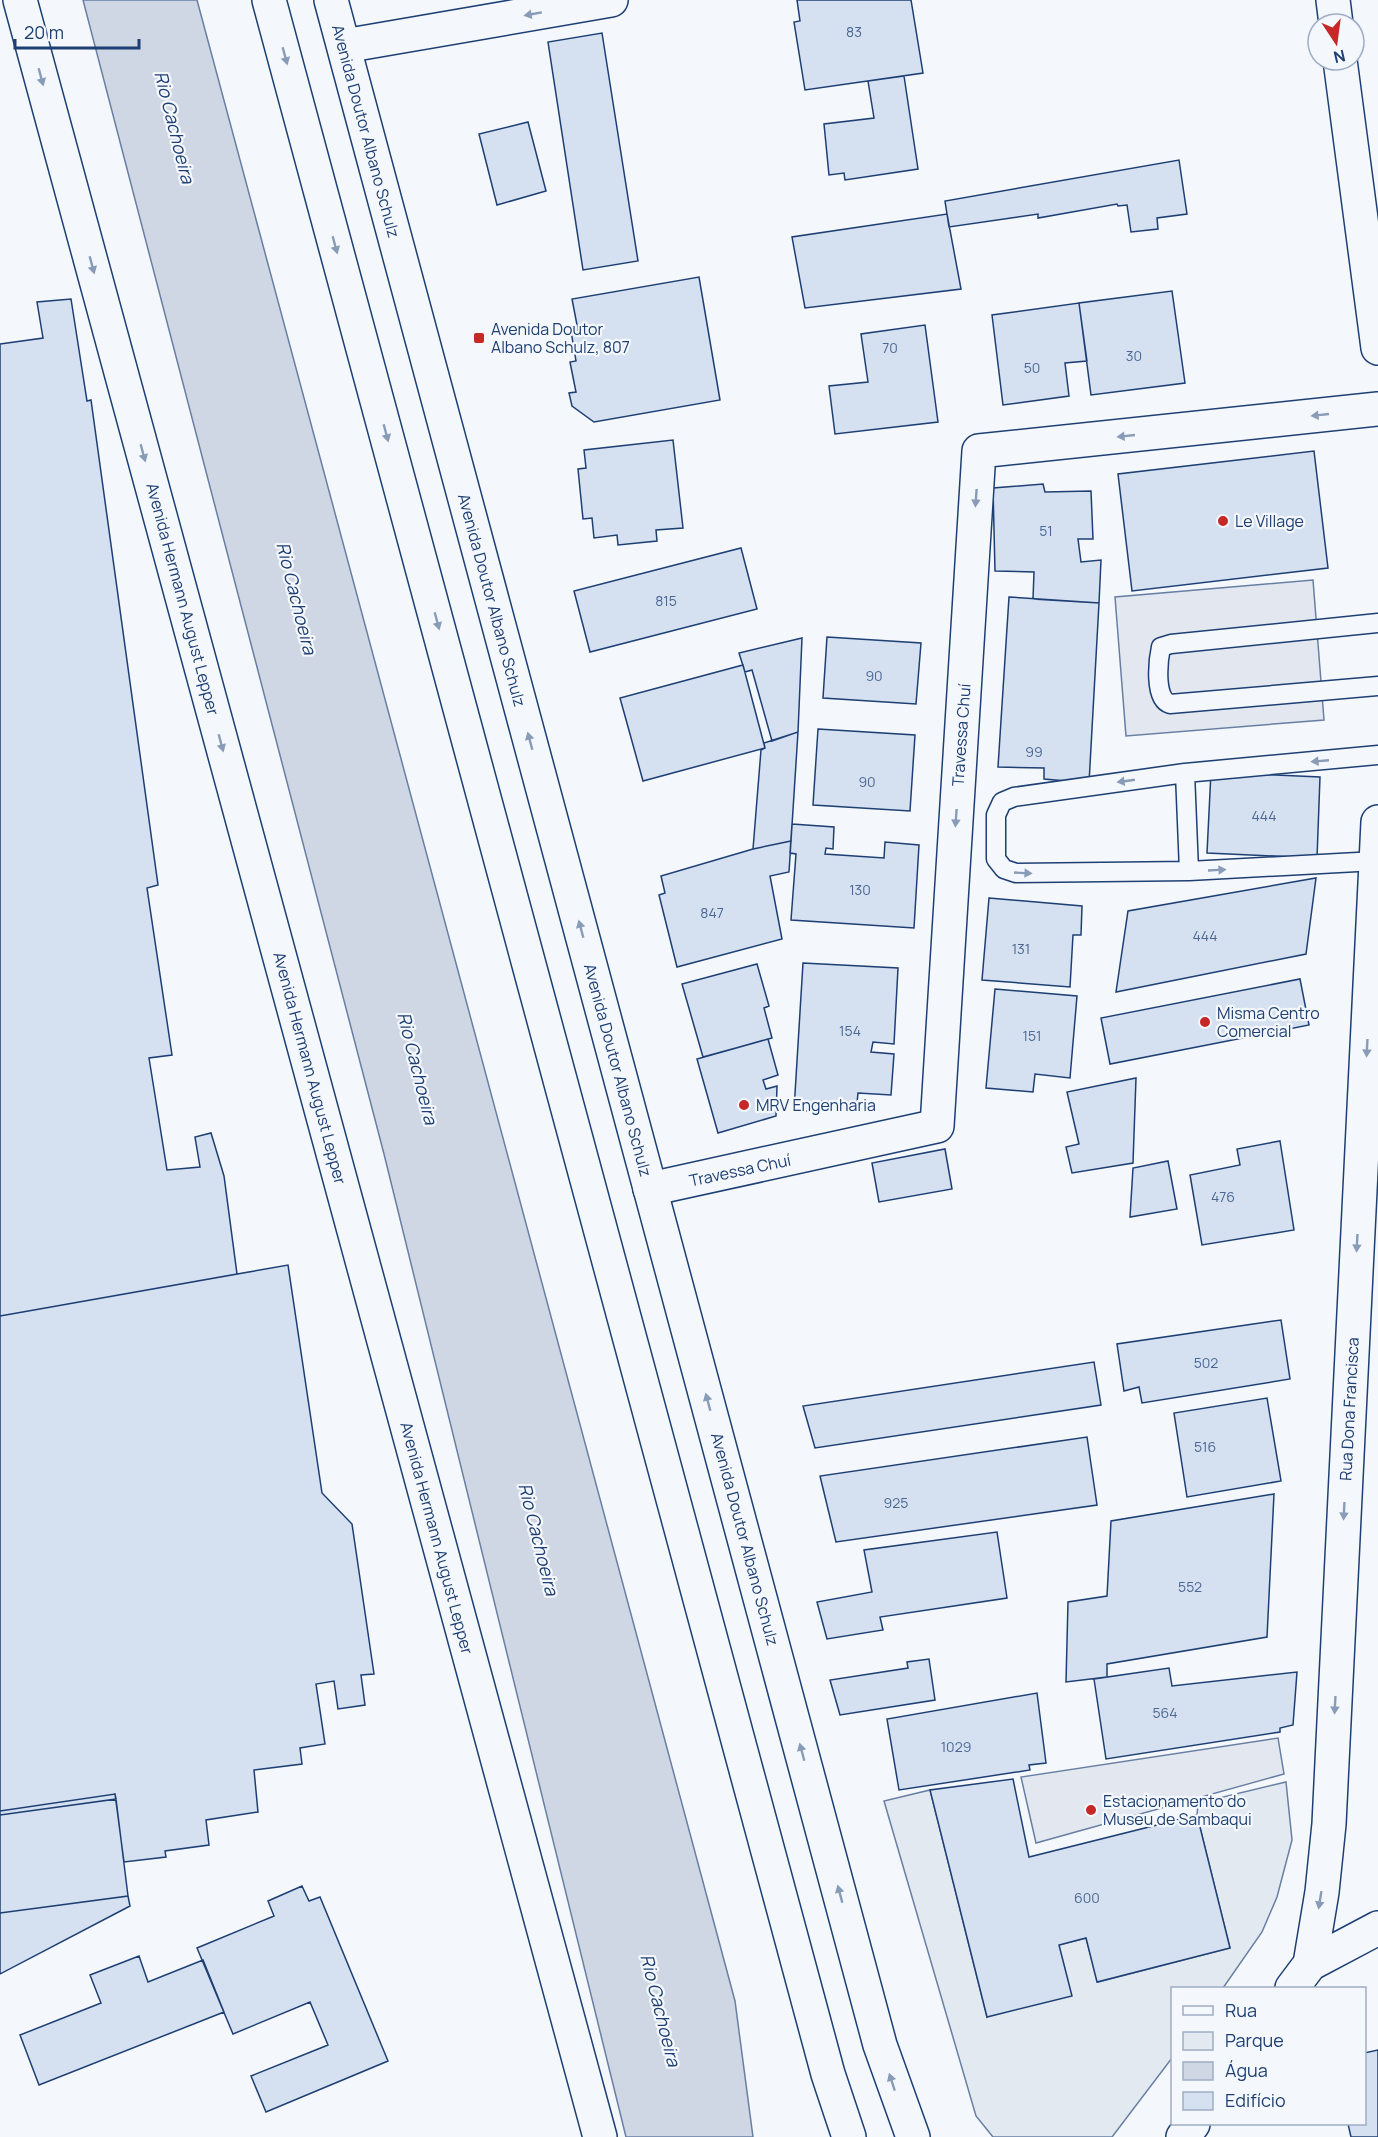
<svg xmlns="http://www.w3.org/2000/svg" width="1378" height="2137" font-family="Manrope,sans-serif">
<style>
.green{fill:#e3e9f0;stroke:#687fa3;stroke-width:1.5}
.parking{fill:#e3e8f0;stroke:#687fa3;stroke-width:1.5}
.water{fill:#cfd7e4;stroke:#687fa3;stroke-width:1.5}
.building{fill:#d5e0f0;stroke:#1d3f73;stroke-width:1.5}
.lines{fill:none;stroke-linecap:round;stroke-linejoin:round}
.lane-casing{stroke:#1d3f73;stroke-width:21}
.street-casing{stroke:#1d3f73;stroke-width:36}
.secondary-casing{stroke:#1d3f73;stroke-width:36}
.primary-casing{stroke:#1d3f73;stroke-width:36}
.lane{stroke:#f4f7fb;stroke-width:18}
.street{stroke:#f4f7fb;stroke-width:33}
.secondary{stroke:#f4f7fb;stroke-width:33}
.primary{stroke:#f4f7fb;stroke-width:33}
.oneway{fill:#889bb7}
.poi-dot{fill:#c62828;stroke:#f4f7fb;stroke-width:2}
.labels{text-anchor:middle;dominant-baseline:central;stroke-width:4.5;stroke-linejoin:round;paint-order:stroke}
.number-label{font-size:14px;fill:#4b6792}
.street-label{font-size:16px;fill:#1d3f73;stroke:#f4f7fb}
.poi-label{font-size:16px;fill:#1d3f73;stroke:#f4f7fb;text-anchor:start}
.water-label{font-size:18px;font-style:italic;fill:#1d3f73;stroke:#f4f7fb}
</style>
<rect width="100%" height="100%" fill="#f4f7fb"/>
<!-- green -->
<path class="green" d="M1286,1782L1292,1840L1277,1897L1262,1932L1223,1988H1172V2058L1112,2137H993L976,2116L884,1801L930,1790L987,2017L1059,1945L1086,1938L1098,1982L1230,1948L1197,1816L1198,1803Z"/>
<!-- parking -->
<path class="parking" d="M1313,580L1324,720L1126,736L1115,597Z
M1278,1738L1284,1774L1036,1843L1021,1777Z"/>
<!-- water -->
<path class="water" d="M83,0H197L735,2001L753,2137H626L384,1154Z"/>
<!-- building -->
<path class="building" d="M797,0H911L923,73L805,90L794,22L800,21Z
M602,33L638,261L583,270L548,42Z
M904,76L918,169L845,180L844,173L829,175L824,124L874,118L868,81Z
M528,122L546,191L497,205L479,134Z
M1179,160L1187,214L1157,218L1158,229L1131,232L1127,205L1118,206L1117,204L1038,218V214L949,227L945,201Z
M947,214L961,289L805,308L792,237Z
M699,277L720,400L594,422L572,406L569,393L576,392L570,362L576,361L571,331L578,330L572,299Z
M1172,291L1185,383L1091,395L1079,303Z
M71,299L87,401L91,400L158,885L147,888L172,1055L149,1058L167,1170L200,1167L195,1137L211,1133L224,1176L237,1274L0,1316V344L43,338L37,302Z
M1079,303L1087,361L1065,363L1069,396L1003,405L992,315Z
M925,325L938,422L835,434L829,386L868,382L861,334Z
M673,440L683,528L656,530L657,541L618,545L617,535L594,538L592,518L583,519L578,469L586,468L584,450Z
M1314,451L1328,568L1132,591L1118,474Z
M1043,484L1045,492L1091,491L1093,539H1078L1081,562L1101,560L1099,603L1033,599L1034,572L995,571L993,488Z
M741,548L757,609L590,652L574,591Z
M1009,597L1099,603L1089,783L1044,779V768L998,767Z
M827,637L921,643L916,704L823,698Z
M802,638L798,732L772,741L752,670L745,672L739,653Z
M743,665L765,748L643,781L620,698Z
M818,729L915,735L910,811L813,805Z
M798,732L791,841L753,849L761,750L765,748L764,743Z
M1211,772L1320,777L1317,858L1207,853Z
M792,824L834,827L833,849L826,848L825,854L884,858L885,842L919,845L914,928L791,920L796,854L790,853Z
M791,841L789,872L770,876L782,939L677,967L659,895L665,893L661,876L753,849Z
M1316,878L1306,954L1116,992L1128,911Z
M989,898L1082,906L1081,935H1073L1070,987L982,980Z
M803,963L898,968L894,1044L873,1042L871,1052L894,1054L891,1095L858,1093L857,1103L820,1101V1112L794,1110Z
M757,964L769,1006L764,1008L772,1038L703,1057L682,984Z
M1300,979L1309,1025L1110,1064L1101,1018Z
M995,989L1077,996L1070,1078L1035,1074L1033,1092L986,1088Z
M768,1039L778,1075L763,1080L766,1089L777,1086L776,1116L718,1133L697,1059Z
M1136,1078L1133,1163L1072,1173L1066,1147L1079,1144L1067,1092Z
M1280,1141L1294,1230L1202,1245L1190,1175L1240,1165L1237,1149Z
M945,1149L952,1189L879,1202L872,1163Z
M1168,1161L1177,1209L1130,1217L1133,1168Z
M288,1265L322,1493L352,1524L374,1674L361,1675L365,1705L338,1709L334,1681L316,1684L325,1744L300,1748L302,1764L254,1770L258,1812L206,1820L209,1845L165,1851L166,1857L124,1862L115,1794L0,1811V1316Z
M1281,1320L1290,1379L1142,1403L1139,1387L1124,1391L1117,1344Z
M1094,1362L1101,1405L815,1448L803,1406Z
M1267,1398L1281,1481L1187,1497L1174,1413Z
M1087,1437L1097,1505L836,1542L820,1476Z
M1274,1494L1267,1637L1107,1664V1677L1066,1682L1068,1602L1107,1596L1111,1521Z
M997,1532L1007,1598L880,1617L883,1630L827,1639L817,1602L872,1592L864,1550Z
M929,1659L935,1700L840,1715L830,1680L908,1668L907,1662Z
M1169,1668L1172,1686L1297,1672L1293,1725L1280,1728V1732L1106,1759L1094,1679Z
M1037,1693L1046,1763L1029,1765L1030,1770L899,1790L887,1719Z
M1013,1779L1029,1857L1197,1815L1230,1948L1097,1982L1086,1938L1059,1945L1072,1996L987,2017L930,1790Z
M115,1794L116,1799L0,1815V1811Z
M116,1799L128,1896L0,1913V1815Z
M302,1886L309,1901L320,1897L388,2061L266,2112L251,2076L328,2045L310,2002L233,2034L197,1948L274,1916L268,1901Z
M128,1896L130,1906L0,1974V1913Z
M139,1956L148,1982L203,1960L224,2012L39,2085L20,2035L101,2003L90,1975Z
M1378,2050V2137H1351L1348,2124H1364V2053Z"/>
<g class="lines">
<defs>
<path id="lane" d="M1378,623L1171,644L1161,647C1158,661 1154,699 1170,704L1378,686
M1185,773L1189,871
M1376,861L1189,871L1016,873L1004,869L996,859V815L1002,802L1014,797L1185,773L1378,755"/>
<path id="street" d="M344,46L611,0
M650,1189L937,1126L979,451L1378,409"/>
<path id="secondary" d="M1333,0L1336,24
M1340,60L1378,348
M1310,1964L1378,1928
M1292,1988L1310,1964L1322,1892L1329,1824L1378,822
M1183,2137L1193,2124"/>
<path id="primary" d="M20,0L600,2137
M269,0L828,2074L849,2137
M331,0L880,2045L913,2137"/>
</defs>
<!-- lane casing -->
<use href="#lane" class="lane-casing"/>
<!-- street casing -->
<use href="#street" class="street-casing"/>
<!-- secondary casing -->
<use href="#secondary" class="secondary-casing"/>
<!-- primary casing -->
<use href="#primary" class="primary-casing"/>
<!-- lane -->
<use href="#lane" class="lane"/>
<!-- street -->
<use href="#street" class="street"/>
<!-- secondary -->
<use href="#secondary" class="secondary"/>
<!-- primary -->
<use href="#primary" class="primary"/>
</g>
<!-- one-way arrows -->
<defs><path id="oneway-solid" d="M-6-.8H1V-3.2L6.5 0L1 3.2V.8H-6Z" transform="scale(1.5)"/></defs>
<g class="oneway">
<use href="#oneway-solid" transform="translate(533 14) rotate(170)"/>
<use href="#oneway-solid" transform="translate(285 56) rotate(75)"/>
<use href="#oneway-solid" transform="translate(41 77) rotate(75)"/>
<use href="#oneway-solid" transform="translate(335 245) rotate(75)"/>
<use href="#oneway-solid" transform="translate(92 265) rotate(75)"/>
<use href="#oneway-solid" transform="translate(1320 415) rotate(174)"/>
<use href="#oneway-solid" transform="translate(386 433) rotate(75)"/>
<use href="#oneway-solid" transform="translate(1126 436) rotate(174)"/>
<use href="#oneway-solid" transform="translate(143 453) rotate(75)"/>
<use href="#oneway-solid" transform="translate(976 498) rotate(94)"/>
<use href="#oneway-solid" transform="translate(437 621) rotate(75)"/>
<use href="#oneway-solid" transform="translate(530 741) rotate(-105)"/>
<use href="#oneway-solid" transform="translate(221 743) rotate(75)"/>
<use href="#oneway-solid" transform="translate(1320 761) rotate(175)"/>
<use href="#oneway-solid" transform="translate(1126 781) rotate(172)"/>
<use href="#oneway-solid" transform="translate(956 818) rotate(94)"/>
<use href="#oneway-solid" transform="translate(1217 870) rotate(-3)"/>
<use href="#oneway-solid" transform="translate(1023 873) rotate(3)"/>
<use href="#oneway-solid" transform="translate(581 929) rotate(-105)"/>
<use href="#oneway-solid" transform="translate(1367 1048) rotate(93)"/>
<use href="#oneway-solid" transform="translate(1357 1243) rotate(93)"/>
<use href="#oneway-solid" transform="translate(708 1402) rotate(-105)"/>
<use href="#oneway-solid" transform="translate(1344 1511) rotate(93)"/>
<use href="#oneway-solid" transform="translate(1335 1705) rotate(93)"/>
<use href="#oneway-solid" transform="translate(802 1752) rotate(-105)"/>
<use href="#oneway-solid" transform="translate(840 1894) rotate(-105)"/>
<use href="#oneway-solid" transform="translate(1320 1900) rotate(99)"/>
<use href="#oneway-solid" transform="translate(892 2082) rotate(-108)"/>
</g>
<!-- markers -->
<g class="poi-dot">
<rect x="473" y="332" width="12" height="12" rx="3"/>
<circle cx="1223" cy="521" r="6"/>
<circle cx="1205" cy="1022" r="6"/>
<circle cx="744" cy="1105" r="6"/>
<circle cx="1091" cy="1810" r="6"/>
</g>
<g class="labels">
<!-- number labels -->
<g class="number-label">
<text x="854" y="31">83</text>
<text x="890" y="347">70</text>
<text x="1134" y="355">30</text>
<text x="1032" y="367">50</text>
<text x="1046" y="530">51</text>
<text x="666" y="600">815</text>
<text x="874" y="675">90</text>
<text x="1034" y="751">99</text>
<text x="867" y="781">90</text>
<text x="1264" y="815">444</text>
<text x="860" y="889">130</text>
<text x="712" y="912">847</text>
<text x="1205" y="935">444</text>
<text x="1021" y="948">131</text>
<text x="850" y="1030">154</text>
<text x="1032" y="1035">151</text>
<text x="1223" y="1196">476</text>
<text x="1206" y="1362">502</text>
<text x="1205" y="1446">516</text>
<text x="896" y="1502">925</text>
<text x="1190" y="1586">552</text>
<text x="1165" y="1712">564</text>
<text x="956" y="1746">1029</text>
<text x="1087" y="1897">600</text>
</g>
<!-- street labels -->
<g class="street-label">
<text transform="translate(366 131) rotate(75)">Avenida Doutor Albano Schulz</text>
<text transform="translate(183 599) rotate(75)">Avenida Hermann August Lepper</text>
<text transform="translate(492 600) rotate(75)">Avenida Doutor Albano Schulz</text>
<text transform="translate(961 735) rotate(-86)">Travessa Chuí</text>
<text transform="translate(310 1068) rotate(75)">Avenida Hermann August Lepper</text>
<text transform="translate(618 1070) rotate(75)">Avenida Doutor Albano Schulz</text>
<text transform="translate(740 1170) rotate(-12)">Travessa Chuí</text>
<text transform="translate(1349 1409) rotate(-87)">Rua Dona Francisca</text>
<text transform="translate(437 1538) rotate(75)">Avenida Hermann August Lepper</text>
<text transform="translate(745 1539) rotate(75)">Avenida Doutor Albano Schulz</text>
</g>
<!-- poi labels -->
<g class="poi-label">
<text x="491" y="329">Avenida Doutor<tspan x="491" dy="18">Albano Schulz, 807</tspan></text>
<text x="1235" y="521">Le Village</text>
<text x="1217" y="1013">Misma Centro<tspan x="1217" dy="18">Comercial</tspan></text>
<text x="756" y="1105">MRV Engenharia</text>
<text x="1103" y="1801">Estacionamento do<tspan x="1103" dy="18">Museu de Sambaqui</tspan></text>
</g>
<!-- water labels -->
<g class="water-label">
<text transform="translate(175 127) rotate(76)">Rio Cachoeira</text>
<text transform="translate(297 598) rotate(76)">Rio Cachoeira</text>
<text transform="translate(418 1068) rotate(76)">Rio Cachoeira</text>
<text transform="translate(539 1539) rotate(76)">Rio Cachoeira</text>
<text transform="translate(661 2010) rotate(76)">Rio Cachoeira</text>
</g>
</g>
<!-- legend -->
<rect x="1171" y="1987" width="195" height="138" fill="#f4f7fb" stroke="#9eadc5" stroke-width="1.5"/>
<rect x="1183" y="2006" width="30" height="9" fill="#f4f7fb" stroke="#9eadc5" stroke-width="1.5"/>
<text x="1225" y="2017" font-size="18" fill="#1d3f73">Rua</text>
<rect x="1183" y="2032" width="30" height="18" fill="#e3e9f0" stroke="#9eadc5" stroke-width="1.5"/>
<text x="1225" y="2047" font-size="18" fill="#1d3f73">Parque</text>
<rect x="1183" y="2062" width="30" height="18" fill="#cfd7e4" stroke="#9eadc5" stroke-width="1.5"/>
<text x="1225" y="2077" font-size="18" fill="#1d3f73">Água</text>
<rect x="1183" y="2092" width="30" height="18" fill="#d5e0f0" stroke="#9eadc5" stroke-width="1.5"/>
<text x="1225" y="2107" font-size="18" fill="#1d3f73">Edifício</text>
<!-- north arrow -->
<g transform="translate(1336 42) rotate(167)"><circle r="28" fill="#f4f7fb" stroke="#9eadc5" stroke-width="1.5"/>
<path d="M0-4.5L10 22L0 15L-10 22Z" fill="#c62828"/>
<text y="-9" font-size="16" font-weight="bold" text-anchor="middle" fill="#1d3f73">N</text>
</g>
<!-- scale -->
<path d="M15 39v9h124v-9" fill="none" stroke="#1d3f73" stroke-width="3"/>
<text x="24" y="39" font-size="18" fill="#1d3f73" stroke="#f4f7fb" stroke-width="4.5" paint-order="stroke">20 m</text>
</svg>
